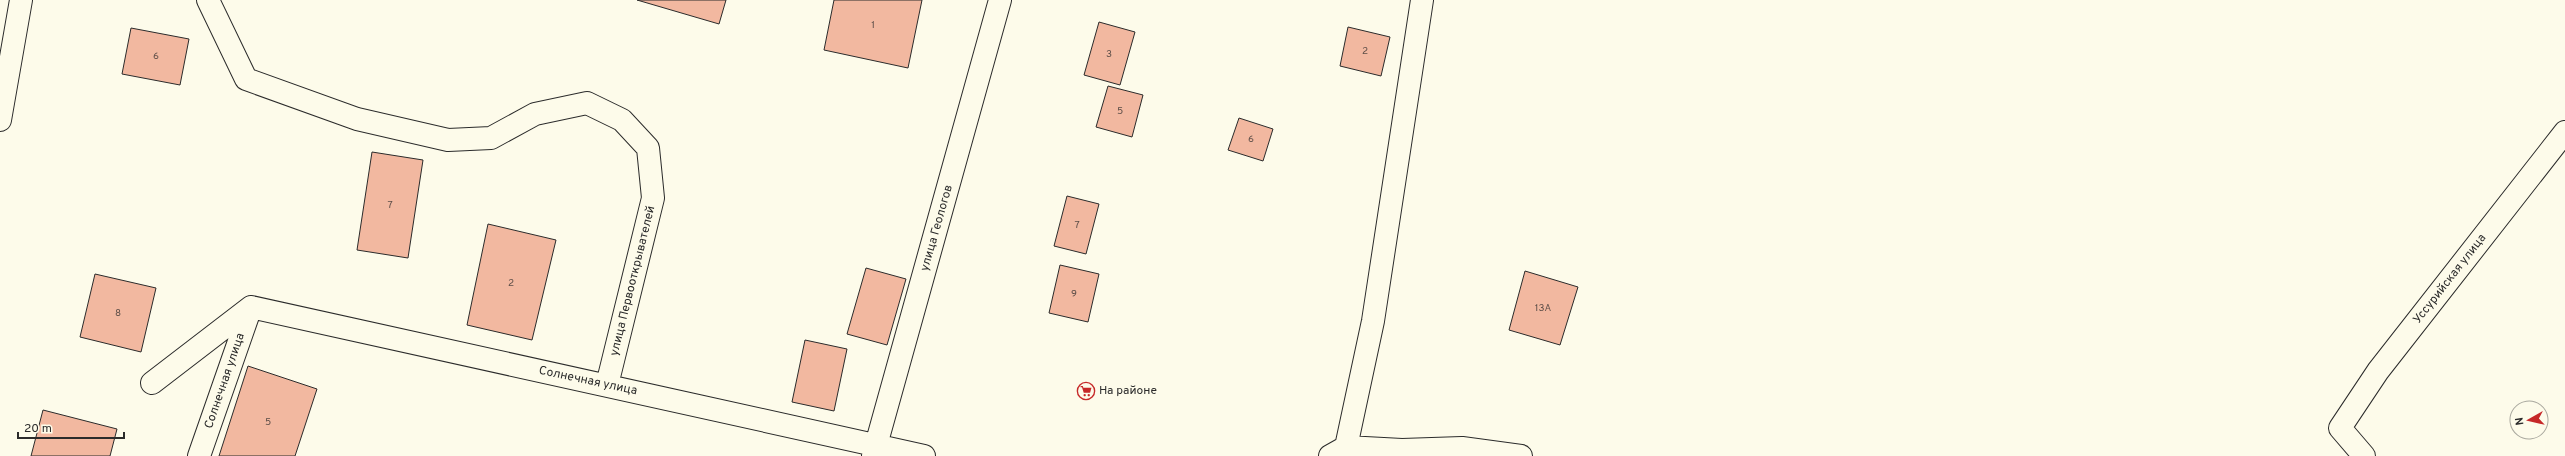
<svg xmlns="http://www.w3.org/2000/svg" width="2565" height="456" font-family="Overpass,sans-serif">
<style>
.building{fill:#f2b8a0;stroke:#2b2b2b}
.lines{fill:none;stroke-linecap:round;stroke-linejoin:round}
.minor-casing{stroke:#2b2b2b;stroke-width:24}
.minor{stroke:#fdfbea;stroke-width:22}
.labels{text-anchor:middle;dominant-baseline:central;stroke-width:3;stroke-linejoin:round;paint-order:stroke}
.number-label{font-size:10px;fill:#5d4e48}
.street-label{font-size:12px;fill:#2b2b2b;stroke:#fdfbea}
.poi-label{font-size:12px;fill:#2b2b2b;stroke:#fdfbea;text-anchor:start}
</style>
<rect width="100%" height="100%" fill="#fdfbea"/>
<!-- building -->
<path class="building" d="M637,0H726L719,24Z
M834,0H922L908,68L824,50Z
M1099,22L1135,32L1120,85L1084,75Z
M1348,27L1390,37L1381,76L1340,66Z
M131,28L189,39L180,85L122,74Z
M1108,86L1143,95L1132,137L1096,127Z
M1239,118L1273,129L1263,161L1228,150Z
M372,152L423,160L408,258L357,250Z
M1067,196L1099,204L1086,254L1054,246Z
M488,224L556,240L532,340L467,325Z
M1060,265L1099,274L1088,322L1049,313Z
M866,268L906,279L887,345L847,334Z
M1525,271L1578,287L1560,345L1509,330Z
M95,274L156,288L141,352L80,337Z
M805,340L847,349L834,411L792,402Z
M248,366L317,389L295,456H219Z
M43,410L117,429L110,456H31Z"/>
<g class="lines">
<defs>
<path id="minor" d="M208,0L246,79L357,119L448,140L491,138L535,114L587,103L622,120L648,148L653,198L607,385
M0,120L21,0
M152,383L251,307L924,456
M1346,447L1373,321L1422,0
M199,456L251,307
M873,456L1000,0
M1330,456L1346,447L1402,450L1462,448L1521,456
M2364,456L2340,428L2378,371L2565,132"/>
</defs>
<!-- minor casing -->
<use href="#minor" class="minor-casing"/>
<!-- minor -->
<use href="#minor" class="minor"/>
</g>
<!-- icons -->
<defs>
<symbol id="supermarket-ring" viewBox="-11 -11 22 22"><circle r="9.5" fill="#fdfbea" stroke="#c62828" stroke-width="1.5"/><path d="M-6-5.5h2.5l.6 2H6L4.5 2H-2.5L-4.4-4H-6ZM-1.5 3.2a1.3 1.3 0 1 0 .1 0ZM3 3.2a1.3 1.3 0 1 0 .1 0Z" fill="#c62828"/></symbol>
</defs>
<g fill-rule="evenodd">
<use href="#supermarket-ring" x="1076" y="381" width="20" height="20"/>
</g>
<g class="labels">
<!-- number labels -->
<g class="number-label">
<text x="873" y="25">1</text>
<text x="1365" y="51">2</text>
<text x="1109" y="54">3</text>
<text x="156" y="56">6</text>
<text x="1120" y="111">5</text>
<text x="1251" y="139">6</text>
<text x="390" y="205">7</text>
<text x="1077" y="225">7</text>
<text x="511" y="283">2</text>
<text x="1074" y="294">9</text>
<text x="1543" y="308">13А</text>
<text x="118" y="313">8</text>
<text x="268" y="422">5</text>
</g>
<!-- street labels -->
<g class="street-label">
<text transform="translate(937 228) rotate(-74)">улица Геологов</text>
<text transform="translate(2450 279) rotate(-52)">Уссурийская улица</text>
<text transform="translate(633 281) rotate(-76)">улица Первооткрывателей</text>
<text transform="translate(225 381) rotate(-71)">Солнечная улица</text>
<text transform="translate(588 381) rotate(12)">Солнечная улица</text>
</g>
<!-- poi labels -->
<g class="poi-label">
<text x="1099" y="391">На районе</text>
</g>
</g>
<!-- north arrow -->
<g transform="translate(2529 420) rotate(262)"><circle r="19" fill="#fdfbea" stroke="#a9a89e"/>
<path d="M0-3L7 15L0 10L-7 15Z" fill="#c62828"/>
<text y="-6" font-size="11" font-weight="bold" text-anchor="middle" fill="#2b2b2b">N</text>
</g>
<!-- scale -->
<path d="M18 432v6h106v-6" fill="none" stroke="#2b2b2b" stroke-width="2"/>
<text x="24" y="432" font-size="12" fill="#2b2b2b" stroke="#fdfbea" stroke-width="3" paint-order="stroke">20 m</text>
</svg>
